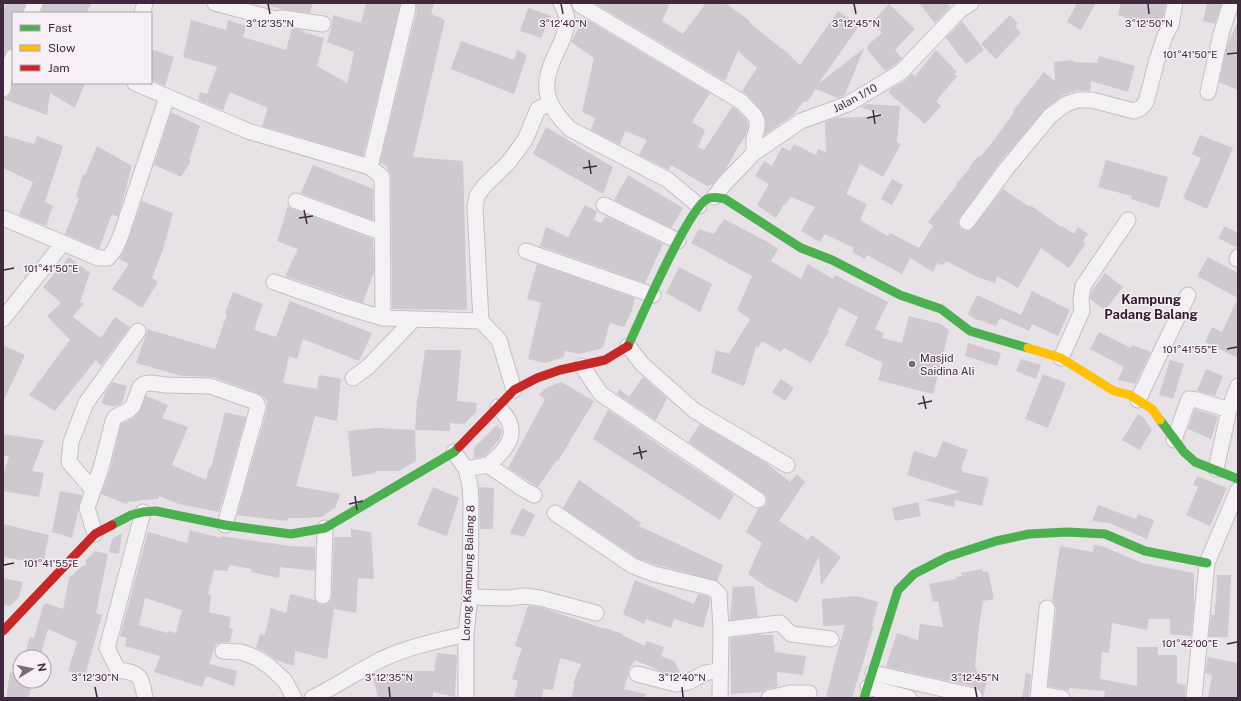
<svg xmlns="http://www.w3.org/2000/svg" width="1241" height="701" font-family="'Public Sans',sans-serif">
<style>
.building{fill:#cec9ce;fill-rule:evenodd}
.lines{fill:none;stroke-linecap:round;stroke-linejoin:round}
.street-casing{stroke:#c3bfc3;stroke-width:17}
.street{stroke:#f3f1f3;stroke-width:15}
.fast{stroke:#4caf50;stroke-width:9}
.slow{stroke:#ffc107;stroke-width:9}
.jam{stroke:#c62828;stroke-width:9}
.ticks{fill:none;stroke:#3f293e;stroke-width:1.5}
.poi-dot{fill:#796a79;stroke:#f6eff6;stroke-width:1.5}
.labels{text-anchor:middle;dominant-baseline:central;stroke-width:3;stroke-linejoin:round;paint-order:stroke}
.street-label{font-size:11px;fill:#3f293e;stroke:#f6eff6}
.poi-label{font-size:11px;fill:#3f293e;stroke:#f6eff6;text-anchor:start}
.quarter-label{font-size:13px;font-weight:bold;fill:#301b2f;stroke:#f6eff6}
.ticks-label{font-size:10px;text-anchor:middle;fill:#3f293e;stroke:#f6eff6;stroke-width:3;stroke-linejoin:round;paint-order:stroke}
</style>
<rect width="100%" height="100%" fill="#e6e2e6"/>
<!-- building -->
<path class="building" d="M6,3H25L22,13H13V48L7,50L3,58V10Z
M44,3H92L86,13H41Z
M267,3H313L310,13L280,9L267,5Z
M366,3H401L363,156L262,126L268,108L230,92L223,110L198,100L200,92L207,94L217,67L183,57L191,20L226,30L228,20L246,26L243,37L286,50L292,28L304,30L303,32L324,38L317,66L347,83L354,52L327,42L332,26L333,15L361,23Z
M415,3H434L431,14L445,20L413,157L463,161L467,310L392,309L391,177L390,173L387,169V166L380,163L417,10Z
M597,3H670L662,21L683,34L706,3H725L750,21L749,22L782,49H783L800,65L838,11L859,26L818,84L864,48L845,95L838,98L816,89L806,103L804,101L793,115L764,135L766,121L763,113L749,96L742,91L757,68L738,51L725,81L596,4Z
M919,3H947L950,7L935,23Z
M1077,3H1096L1081,30L1067,22Z
M1121,3H1166L1162,22L1159,29L1118,15Z
M1207,3H1222L1215,24L1203,21Z
M889,4L915,29L895,50L902,58L895,65L885,71L867,49L868,45L882,33L872,22Z
M528,8L551,16L541,38L520,31Z
M1010,15L1018,23L1015,27L1021,33L996,59L981,44Z
M584,18L710,93L692,122L705,130L698,147L704,150L732,107L736,109L747,121L748,127L745,137L738,147L726,169L712,185L707,186L671,165L669,170L639,155L647,140L625,131L620,145L591,130L595,118L582,112L594,58L571,42Z
M962,21L984,50L966,64L946,38Z
M1238,21V90L1219,82L1227,46Z
M461,41L514,60L517,50L527,55L514,94L451,69Z
M151,49L174,57L165,86L151,80Z
M936,50L957,72L954,74L957,76L936,101L941,106L925,124L888,92L892,88L906,80L912,73L915,76Z
M1099,56L1135,66L1128,92L1091,81L1090,91L1075,90V91L1063,95L1045,109L1000,162L958,221L959,225L961,229L966,231L971,230L1003,189L1030,207V205L1061,227L1062,226L1074,234L1078,227L1088,234L1083,241L1086,243L1069,268L1041,248L1018,288L997,276L995,283L977,277L946,261L943,265L937,263L933,272L910,258L902,274L867,255L865,259L852,252L854,248L825,234L820,242L801,231L815,207L791,197L785,205L784,204L776,218L757,205L769,184L755,176L764,161L772,166L782,147L790,151L794,144L816,155L818,149L826,152L825,122L835,118L884,116L861,107L866,104L900,106L897,142L901,144L883,177L860,164L846,194L867,204L860,220L888,236L890,233L919,248L933,226L928,222L957,185L956,184L970,168L969,167L978,156L980,157L994,140L1014,112L1013,111L1044,72L1055,81L1054,62L1073,60V62L1097,63Z
M13,81V83H85L75,108L50,93L47,115L3,99V98L7,97L10,94Z
M171,112L200,126L189,160L191,161L181,177L154,165Z
M546,127L613,167L603,194L533,154Z
M3,135L34,144L37,136L63,146L45,202L53,206L46,226L19,215L33,182L3,168Z
M1200,135L1233,148L1207,209L1183,198L1201,158L1192,154Z
M97,146L132,166L118,217L112,214L99,249L65,234L79,198L76,196L83,174L85,175Z
M1106,160L1168,177L1159,208L1131,199L1132,196L1098,187Z
M313,165L373,189V220L301,193Z
M628,175L683,208L671,228L614,200Z
M892,179L903,185L892,205L881,199Z
M142,201L173,213L164,246L152,278L158,282L142,308L112,289L129,264L119,259L123,253L129,238Z
M585,205L597,211L594,220L601,223L606,216L663,244L645,283L540,246L546,227L568,237Z
M288,206L293,209L373,239L374,272L363,303L285,276L298,249L277,241Z
M724,219L766,241L778,249L771,261L801,279L808,264L833,279L835,275L888,302L875,329L884,333L882,338L902,343L909,316L941,324L949,330L933,394L878,380L883,363L845,345L858,317L839,307L828,330L829,331L811,363L784,348L781,352L762,341L758,348L756,347L744,386L711,373L716,350L729,354L750,319L737,310L752,276L691,243L699,229L714,234Z
M1225,226L1238,233V248L1218,238Z
M69,257L90,273L80,302L84,303L73,317L101,338L115,317L130,327L101,366L96,360L55,411L29,395L70,340L47,316L61,303L43,287Z
M1208,257L1238,273V358L1205,342L1212,327L1222,332L1238,298L1197,276Z
M537,264L635,298L632,310L624,327L610,323L603,347L600,349L579,354L565,351L564,357L545,363L528,359L541,303L527,299Z
M679,267L712,284L700,312L666,293Z
M1105,273L1123,287L1105,310L1090,299L1092,290Z
M1032,291L1070,310L1058,336L1032,324L1029,331L1000,318L996,326L979,320H976L968,314L977,295L1021,315Z
M233,292L263,304L254,330L276,337L290,301L372,333L359,361L303,339L297,359L289,356L283,383L317,389L319,375L341,379L337,421L315,416L296,486L340,494L335,508L321,517L311,518H288L287,521L237,515L267,409V401L262,395L213,377L182,376L136,363L147,332V329L215,349L227,314L225,313Z
M1099,332L1131,348L1132,345L1151,352L1135,384L1118,380L1124,367L1090,349Z
M968,343L1001,353L997,366L965,356Z
M3,345L25,355L3,402Z
M425,350H461L457,401L477,403L476,412L464,424L450,423V431L415,430L417,398H418Z
M1021,359L1041,365L1036,379L1016,371Z
M1170,360L1184,364L1173,399L1159,395Z
M1206,369L1223,376L1215,396L1197,391Z
M1043,374L1066,383L1048,428L1025,419Z
M643,377L667,398L656,420L617,394L619,389L629,397Z
M781,379L794,388L785,401L772,392Z
M112,382L127,386L122,403L114,407L101,403L106,391Z
M561,382L594,401L558,461L557,460L538,487L508,468L545,399L539,395L546,388Z
M146,396L168,405L162,418L188,427L172,465L206,480L209,468H211L225,412L246,417L219,512L179,504L159,496L158,499L142,500L133,502L128,501L127,504L101,494L110,470L121,424L133,418L139,412Z
M1195,409L1218,417L1211,439L1188,429Z
M608,410L647,436V437L734,495L720,520L593,439Z
M1138,414L1144,418L1152,430L1140,450L1122,440Z
M700,424L765,462L790,482L797,474L805,482L779,521L808,540L812,535L841,557L821,585L819,556L797,603L765,586L748,574L762,543L746,532L758,509L762,508L766,505L767,501L766,496L763,493L688,442Z
M497,425L502,431L499,440L484,457L474,458V448Z
M376,428L415,430L416,461L398,471H375V473L352,477L348,431Z
M3,434L44,440L32,471L44,473L39,497L3,491V476L9,456H3Z
M943,441L968,450L961,469L962,470V472L989,478L982,506L955,500L954,507L924,500L960,492L907,475L914,451L936,458Z
M1197,476L1227,488L1210,526L1186,515L1198,487L1193,485Z
M579,480L641,523L639,526L723,565L717,581L657,565L637,558L563,508Z
M433,487L459,498L447,536L417,525Z
M479,487L494,488L493,529H480Z
M60,491L82,495L72,538L52,532Z
M918,502L921,516L895,521L892,508Z
M1098,505L1136,519L1138,514L1154,520L1147,539L1109,523L1092,521Z
M522,508L535,515L524,537L510,533Z
M3,524L49,535L43,564L3,557Z
M351,529L371,532L374,579L358,578L356,613L334,609L327,659L295,651L294,666L276,660L262,650L256,648L260,634L265,635L271,608L286,613L290,594L315,600L318,603L322,605L327,604L330,601L332,596L334,537H351Z
M190,530L221,538V536L289,546L315,547V571L280,567L279,578L251,572L252,569L229,565L228,571L214,570L208,594L211,595L209,612L231,617L229,628L233,629L230,642H223L216,644L209,664L237,671L234,686L206,676L202,687L154,672L160,656L125,646L127,638L120,636L148,532L187,543ZM145,598L182,610L176,633L168,631V633L139,625Z
M122,533L119,554L109,552L112,539Z
M1094,545L1102,546L1142,563L1194,573V609L1191,636L1170,634V619H1149L1147,630L1112,623L1109,653L1102,652L1100,679L1137,686V647H1158V655H1177V683L1186,685L1185,698H1104L1105,691L1069,688V691L1048,686L1056,609L1055,604L1052,600L1060,546L1093,552Z
M95,551L108,554L96,613L102,615L85,676L68,671L77,642L48,629L40,657L25,653L30,637L34,638L43,606L46,603L63,609L69,578L82,566H85L86,560Z
M982,569L983,572L988,571L994,599L983,601L979,627L975,667L977,668L976,671L989,674L983,697L980,690L976,687L886,667L897,633L918,640L920,624L943,627L938,601L933,602L929,584L956,579V577L962,576L961,573Z
M1217,575H1231L1228,637H1209L1211,615H1215V603L1216,604Z
M3,578L23,582L19,597L10,606L3,605Z
M635,580L694,604L698,594L708,596L710,598V603L703,628L674,619L671,628L646,619L644,624L623,614Z
M754,586L758,617L730,620L733,587Z
M857,596L878,602L872,626H874L852,698H826L835,660L845,625L823,626L822,599Z
M528,606L540,607L605,629V628L623,634L622,635L645,646L646,641L664,647L661,656L674,661L681,674L676,675L661,671L635,660L628,671V676L624,689L646,694L645,698H571L575,684L573,683L581,664L560,658L553,690L543,689L542,698H514L518,681L512,679L522,648L515,646Z
M760,634L761,635H773L775,652L806,656L803,675L777,672V687L767,689L762,692L731,694L730,638Z
M437,653L457,655L455,697L433,692V698H378L373,678L401,671H434Z
M1208,657L1238,663V698H1208L1212,675L1205,673Z
M10,672L20,675V681H32L29,698H6Z
M1026,673L1031,674L1029,698H1022Z"/>
<g class="lines">
<defs>
<path id="street" d="M215,3L275,19L283,18L323,24
M561,3C563,7 565,11 566,14C569,25 564,37 559,47C541,83 541,100 570,129L668,180L699,206
M580,5L742,102L755,116L757,121V128L754,139V153
M31,13L35,3
M142,13L145,3
M135,83L248,131L370,167L382,177L383,318
M3,89L4,79L13,57
M1208,92L1221,34L1231,3
M370,167L408,8
M714,197L724,184L754,153L801,121L848,104L901,72L960,10L971,3
M296,201L383,233
M604,205L678,241
M3,218L63,243L3,319
M967,222L1007,168L1050,116L1066,104L1078,100H1092L1134,111L1141,108L1146,102L1157,60L1165,36L1171,25L1175,3
M63,243L98,258H108L115,249L121,235L167,97
M526,251L653,295
M1237,259L1238,257
M274,282L340,305L383,318L481,321L499,340L514,390
M481,321L475,207L477,196L484,186L508,163L525,140L538,109L549,103
M628,346L642,364L695,411L787,465
M1061,358L1082,311L1081,300L1083,286L1128,220
M582,366L601,394L758,500
M353,378L369,366L413,320
M1138,400L1188,295
M1174,440L1189,399L1197,400L1229,410
M454,452L466,469L470,485L471,503L470,597L466,634V698
M488,465C510,447 522,430 498,407
M466,469L488,465L523,489L534,495
M1216,469L1229,410L1238,386
M93,490L69,462L71,442L86,403L138,331
M143,512L107,648L118,670C141,673 141,676 145,698
M555,513L633,566L654,574L712,588L719,594L721,630L720,698
M95,534L87,508L101,468L113,421L115,417L129,410L133,406L140,387L144,384L151,383L166,385L210,386L256,402L258,407L225,525
M323,596L325,528
M470,597L508,598L524,596L540,598L596,613
M721,630L780,623L791,634L831,639
M223,651L241,652L257,658L270,667L285,681L294,698
M873,673L974,696
M637,674L676,684L688,682L705,673L720,670
M868,687L909,698
M1039,694L1062,698
M312,698C336,686 357,672 380,660C407,647 437,641 466,634
M769,698L790,693H809
M1038,698L1047,608
M1194,698L1207,563L1238,490"/>
</defs>
<!-- street casing -->
<use href="#street" class="street-casing"/>
<!-- street -->
<use href="#street" class="street"/>
<!-- fast -->
<path class="fast" d="M628,346C640,320 688,209 707,199C713,196 719,198 725,199L801,248L832,260L900,295L941,309L970,331L1028,348
M1160,420L1184,452L1195,462L1238,479
M112,525L131,515L143,512L156,511L225,525L291,534L325,528L454,452L459,447
M864,698L898,590L914,574L947,557L996,541L1029,534L1067,532L1105,534L1145,551L1207,563"/>
<!-- slow -->
<path class="slow" d="M1028,348L1061,358L1114,391L1130,395L1152,409L1160,420"/>
<!-- jam -->
<path class="jam" d="M459,447L514,390L537,378L560,370L605,360L628,346
M3,631L95,534L112,525"/>
</g>
<!-- ticks -->
<path class="ticks" d="M268,4L270,14M561,4L563,14M854,4L856,14M1148,4L1149,14M1227,54L1237,53M873,110L875,124M867,118L881,115M589,160L591,174M583,168L597,166M304,210L307,224M299,218L313,216M4,270L14,268M1227,349L1237,347M923,396L926,409M918,404L932,401M639,446L642,459M633,454L647,451M355,496L357,510M349,504L363,501M4,565L14,563M1227,644L1237,642M95,687L97,697M389,687L390,697M682,687L683,697M975,687L977,697"/>
<!-- markers -->
<circle class="poi-dot" cx="912" cy="364" r="4"/>
<g class="labels">
<!-- street labels -->
<g class="street-label">
<text transform="translate(855 98) rotate(-28)">Jalan 1/10</text>
<text transform="translate(468 573) rotate(-88)">Lorong Kampung Balang 8</text>
</g>
<!-- poi labels -->
<g class="poi-label">
<text x="920" y="358">Masjid<tspan x="920" dy="13">Saidina Ali</tspan></text>
</g>
<!-- quarter labels -->
<g class="quarter-label">
<text x="1151" y="299">Kampung<tspan x="1151" dy="15">Padang Balang</tspan></text>
</g>
</g>
<g class="ticks-label">
<text x="270" y="27">3°12'35"N</text>
<text x="563" y="27">3°12'40"N</text>
<text x="856" y="27">3°12'45"N</text>
<text x="1149" y="27">3°12'50"N</text>
<text x="1190" y="58">101°41'50"E</text>
<text x="51" y="272">101°41'50"E</text>
<text x="1190" y="353">101°41'55"E</text>
<text x="51" y="567">101°41'55"E</text>
<text x="1190" y="647">101°42'00"E</text>
<text x="95" y="681">3°12'30"N</text>
<text x="389" y="681">3°12'35"N</text>
<text x="682" y="681">3°12'40"N</text>
<text x="975" y="681">3°12'45"N</text>
</g>
<!-- border -->
<rect width="1241" height="701" fill="none" stroke="#3f293e" stroke-width="8"/>
<!-- legend -->
<rect x="12" y="12" width="140" height="72" fill="#f6eff6" stroke="#ada0ac"/>
<rect x="20" y="25" width="20" height="6" fill="#4caf50" stroke="#ada0ac"/>
<text x="48" y="32" font-size="12" fill="#3f293e">Fast</text>
<rect x="20" y="45" width="20" height="6" fill="#ffc107" stroke="#ada0ac"/>
<text x="48" y="52" font-size="12" fill="#3f293e">Slow</text>
<rect x="20" y="65" width="20" height="6" fill="#c62828" stroke="#ada0ac"/>
<text x="48" y="72" font-size="12" fill="#3f293e">Jam</text>
<!-- north arrow -->
<g transform="translate(32 669) rotate(80)"><circle r="19" fill="#f6eff6" stroke="#ada0ac"/>
<path d="M0-3L7 15L0 10L-7 15Z" fill="#796a79"/>
<text y="-6" font-size="11" font-weight="bold" text-anchor="middle" fill="#3f293e">N</text>
</g>
</svg>
